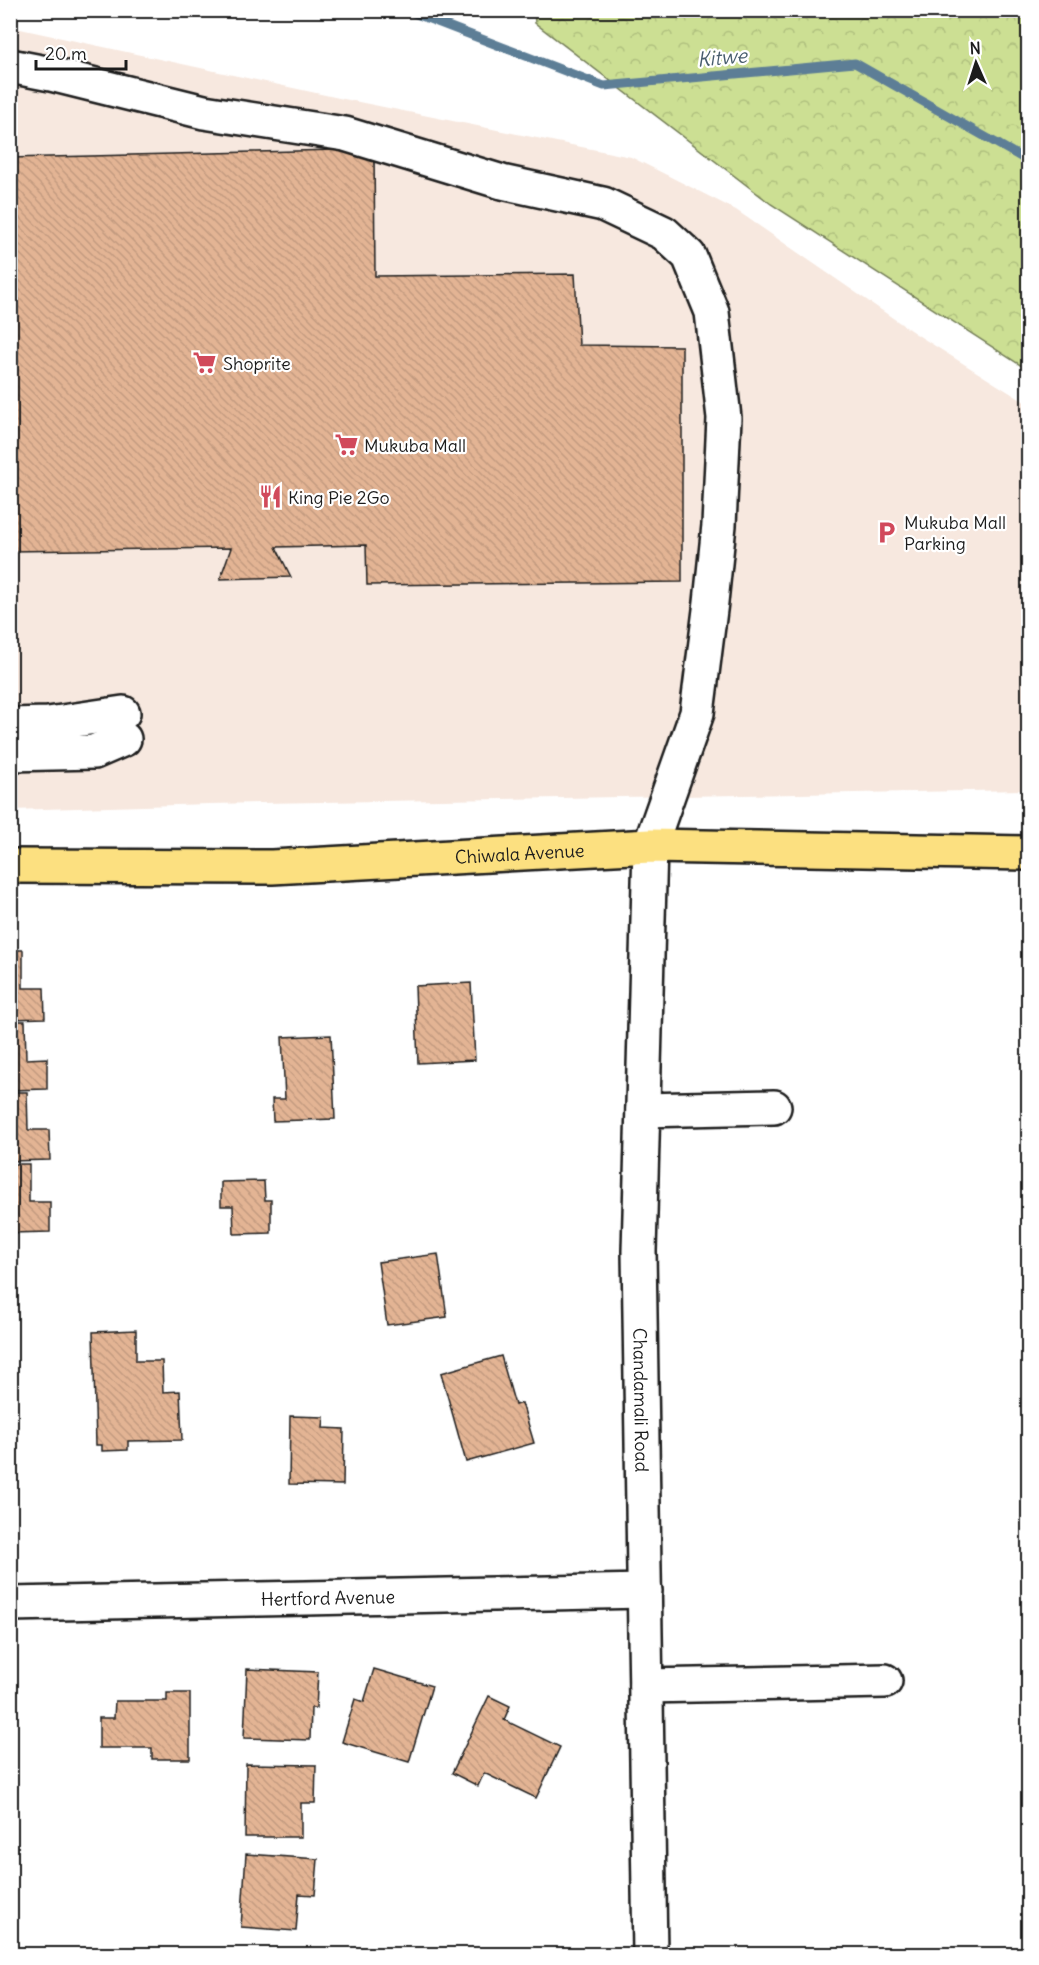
<svg xmlns="http://www.w3.org/2000/svg" width="1039" height="1965" font-family="Delius,sans-serif">
<style>
.built{fill:#f7e8df}
.park{fill:url(#park-crowns);stroke:#747e58;stroke-width:1.5}
.lines{fill:none;stroke-linecap:round;stroke-linejoin:round}
.stream{stroke:#5d7e96;stroke-width:9}
.building{fill:url(#building-back-hatch);stroke:#1c1c1c;stroke-width:1.5}
.minor-casing{stroke:#1c1c1c;stroke-width:38}
.major-casing{stroke:#1c1c1c;stroke-width:38}
.minor{stroke:#fff;stroke-width:33}
.major{stroke:#fce080;stroke-width:33}
.labels{text-anchor:middle;dominant-baseline:central;stroke-width:4.5;stroke-linejoin:round;paint-order:stroke}
.poi-label{font-size:18px;fill:#1c1c1c;stroke:#fff;text-anchor:start}
.street-label{font-size:18px;fill:#1c1c1c;stroke:#fff}
.water-label{font-size:20px;font-style:italic;fill:#485d6d;stroke:#fff}
</style>
<defs>
<pattern id="park-crowns" width="20" height="18" patternUnits="userSpaceOnUse" patternTransform="scale(1.5)"><rect width="20" height="18" fill="#ccdf93"/><path d="M2 6a3 3 0 1 1 6 0M12 15a3 3 0 1 1 6 0" fill="none" stroke="#afbf7e"/></pattern>
<pattern id="building-back-hatch" width="6" height="6" patternUnits="userSpaceOnUse" patternTransform="scale(1.5)"><rect width="6" height="6" fill="#e3b494"/><path d="M-1 5l2 2M0 0l6 6M5-1l2 2" fill="none" stroke="#c29a7f"/></pattern>
</defs>
<rect width="100%" height="100%" fill="#fff"/>
<filter id="ink" filterUnits="userSpaceOnUse"><feTurbulence type="fractalNoise" baseFrequency=".0167" numOctaves="2"/><feDisplacementMap in="SourceGraphic" scale="12" xChannelSelector="R" yChannelSelector="G"/><feConvolveMatrix kernelMatrix="1 2 1 2 8 2 1 2 1" color-interpolation-filters="sRGB"/></filter>
<g filter="url(#ink)">
<!-- built -->
<path class="built" d="M11,27L339,98L631,157L736,210L916,334L1028,404V790L209,804L11,810Z"/>
<!-- park -->
<path class="park" d="M534,11H1028V370L771,204L535,23Z"/>
<g class="lines">
<!-- stream -->
<path class="stream" d="M406,10L604,86L855,63L1028,161"/>
</g>
<!-- building -->
<path class="building" d="M374,149L375,276L575,274L579,345L682,346V582L367,585L366,545L276,547L291,577L220,579L231,548L10,551V158Z
M10,950H23V988H44L45,1018L10,1019Z
M471,983L475,1060L418,1063L415,986Z
M10,1021H25L26,1059L47,1058V1089L10,1090Z
M331,1035L335,1119L273,1121L272,1099H285L282,1037Z
M10,1092H27L28,1130H49L50,1160L10,1161Z
M10,1164H29V1202H50V1232L10,1233Z
M264,1181L265,1200H271V1233L234,1234L233,1206H221V1182Z
M438,1254L447,1317L387,1325L378,1262Z
M136,1330V1361H162L163,1392L180,1391L182,1440L128,1441V1450L102,1451V1445H96L93,1332Z
M501,1356L515,1405L522,1403L534,1443L466,1462L441,1373Z
M290,1416L324,1417L323,1428L344,1429L343,1485L289,1484Z
M247,1669L318,1672L316,1708H311L310,1740L244,1738Z
M374,1669L432,1686L409,1762L342,1742L355,1699L364,1702Z
M167,1693H190V1759H152V1748H99V1718H114L115,1701H167Z
M489,1696L510,1706L504,1720L560,1747L536,1798L484,1773L478,1786L452,1773Z
M246,1764L316,1765L315,1803H301V1837H245Z
M246,1854L318,1859L315,1895L299,1894L296,1931L241,1927Z"/>
<g class="lines">
<defs>
<g id="minor">
<path id="s1" d="M10,66L51,74L204,112L345,134L502,182L603,204L664,233L689,256L712,312L724,418L719,525L711,602L697,713L650,846L639,1251L650,1954"/>
<path d="M10,725L48,724L123,713"/>
<path d="M10,754L94,752L124,739"/>
<path d="M643,1110L774,1107"/>
<path id="s2" d="M10,1604L645,1591"/>
<path d="M646,1686L885,1681"/>
</g>
<g id="major">
<path id="s3" d="M10,866L272,867L650,846L1028,853"/>
</g>
</defs>
<!-- minor casing -->
<use href="#minor" class="minor-casing"/>
<!-- major casing -->
<use href="#major" class="major-casing"/>
<!-- minor -->
<use href="#minor" class="minor"/>
<!-- major -->
<use href="#major" class="major"/>
</g>
</g>
<!-- icons -->
<defs>
<symbol id="supermarket-bare" viewBox="-9 -9 18 18"><path d="M-6-5.5h2.5l.6 2H6L4.5 2H-2.5L-4.4-4H-6ZM-1.5 3.2a1.3 1.3 0 1 0 .1 0ZM3 3.2a1.3 1.3 0 1 0 .1 0Z" fill="#d1495b" stroke="#fff" stroke-width="2.5" paint-order="stroke"/></symbol>
<symbol id="restaurant-bare" viewBox="-9 -9 18 18"><path d="M-5-6h1v4h1v-4h1v4h1v-4h1v5L-1.5 .5V6h-2V.5L-5-1ZM5-6V6H3V1.5H1.5Q1.5-4 5-6Z" fill="#d1495b" stroke="#fff" stroke-width="2.5" paint-order="stroke"/></symbol>
<symbol id="parking-bare" viewBox="-9 -9 18 18"><path d="M-3.5-5.5H1a3.5 3.5 0 0 1 0 7H-1V5.5H-3.5ZM-1-3.4V-.6H.8a1.4 1.4 0 0 0 0-2.8Z" fill="#d1495b" stroke="#fff" stroke-width="2.5" paint-order="stroke"/></symbol>
</defs>
<g fill-rule="evenodd">
<use href="#supermarket-bare" x="188" y="346" width="33" height="33"/>
<use href="#supermarket-bare" x="330" y="428" width="33" height="33"/>
<use href="#restaurant-bare" x="254" y="480" width="33" height="33"/>
<use href="#parking-bare" x="870" y="516" width="33" height="33"/>
</g>
<g class="labels">
<!-- poi labels -->
<g class="poi-label">
<text x="223" y="363">Shoprite</text>
<text x="364" y="445">Mukuba Mall</text>
<text x="288" y="497">King Pie 2Go</text>
<text x="904" y="522">Mukuba Mall<tspan x="904" dy="21">Parking</tspan></text>
</g>
<!-- street labels -->
<g class="street-label">
<text stroke="none"><textPath href="#s3" startOffset="510">Chiwala Avenue</textPath></text>
<text stroke="none"><textPath href="#s1" startOffset="1870">Chandamali Road</textPath></text>
<text stroke="none"><textPath href="#s2" startOffset="318">Hertford Avenue</textPath></text>
</g>
<!-- water labels -->
<g class="water-label">
<text transform="translate(722 57) rotate(-5)">Kitwe</text>
</g>
</g>
<!-- margin -->
<rect width="1039" height="1965" fill="none" stroke="#fff" stroke-width="36"/>
<rect x="18" y="18" width="1003" height="1929" fill="none" stroke="#1c1c1c" stroke-width="2" filter="url(#ink)"/>
<!-- north arrow -->
<g transform="translate(976 63) rotate(357)" stroke="#ffffff" stroke-width="4.5" paint-order="stroke">
<path d="M0-4.5L10 22L0 15L-10 22Z" fill="#1c1c1c"/>
<text y="-9" font-size="16" font-weight="bold" text-anchor="middle" fill="#1c1c1c">N</text>
</g>
<!-- scale -->
<path d="M36 60v9h90v-9" fill="none" stroke="#1c1c1c" stroke-width="3"/>
<text x="45" y="60" font-size="18" fill="#1c1c1c" stroke="#ffffff" stroke-width="4.5" paint-order="stroke">20 m</text>
</svg>
